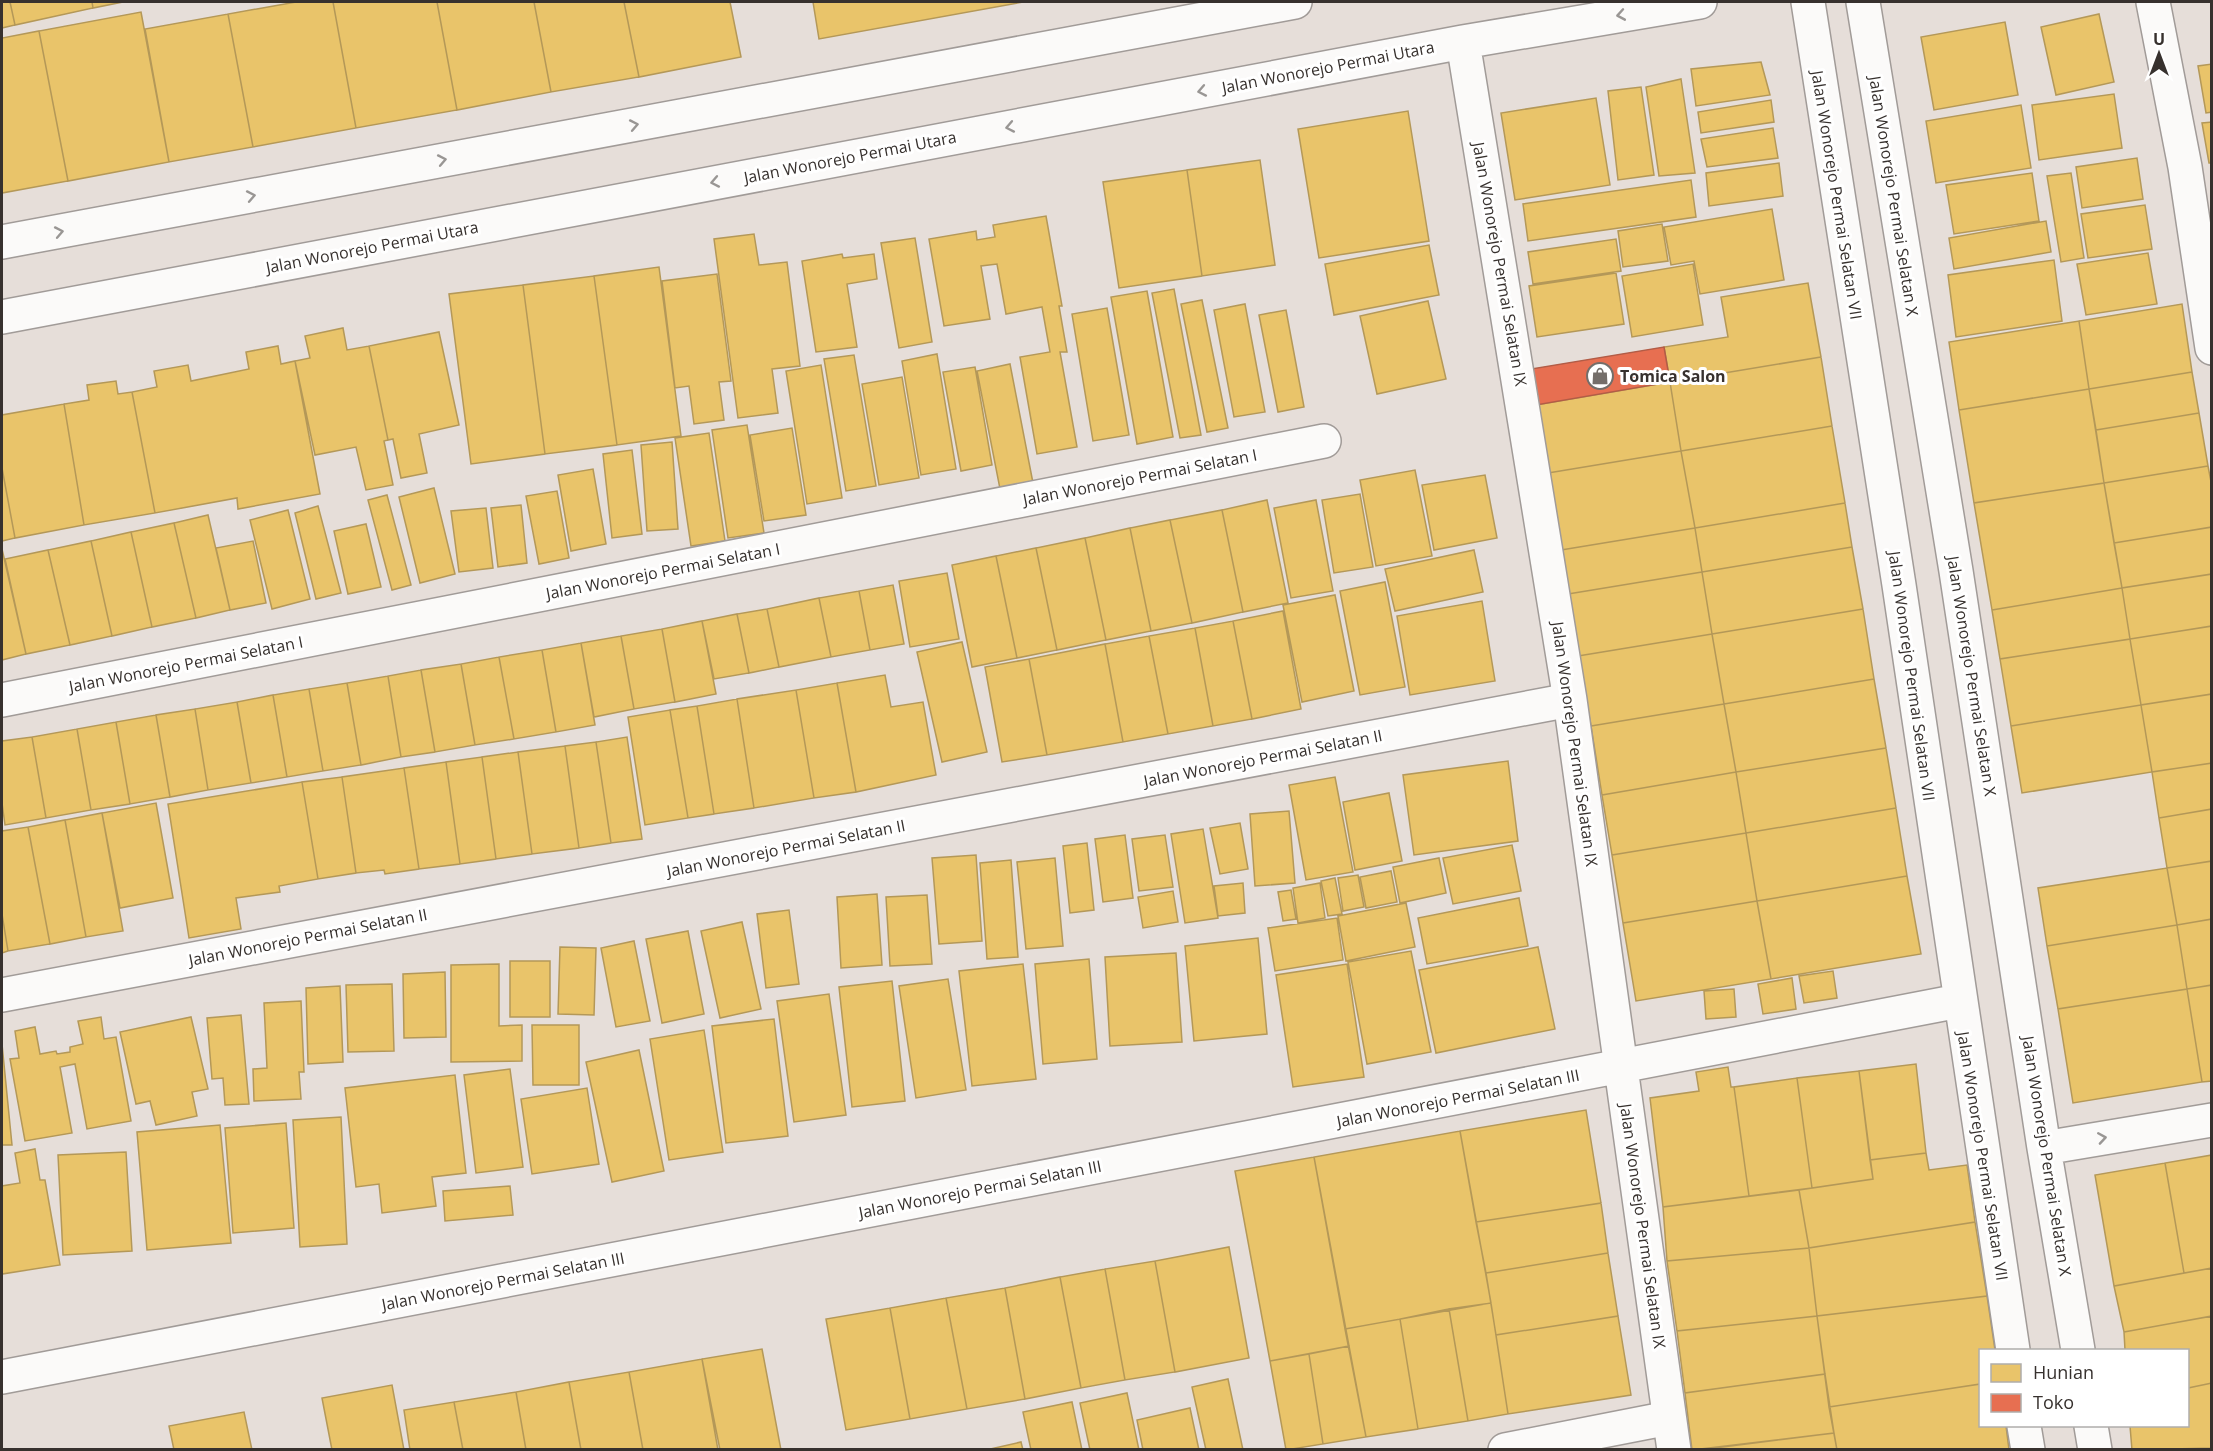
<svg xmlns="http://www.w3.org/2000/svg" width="2213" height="1451" font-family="'Open Sans',sans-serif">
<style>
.homes{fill:#e9c46a;stroke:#b49858;stroke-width:1.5}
.shops{fill:#e76f51;stroke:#b25c46;stroke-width:1.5}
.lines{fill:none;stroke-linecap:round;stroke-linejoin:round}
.minor-casing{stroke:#a19b98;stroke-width:36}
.minor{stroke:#fbfaf9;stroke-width:33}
.oneway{stroke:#999694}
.labels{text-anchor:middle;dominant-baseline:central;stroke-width:6;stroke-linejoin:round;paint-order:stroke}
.street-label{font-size:16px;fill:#37312e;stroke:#fff}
.poi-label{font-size:16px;font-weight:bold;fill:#37312e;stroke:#fff;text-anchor:start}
</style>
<rect width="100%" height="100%" fill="#e6ded9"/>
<!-- homes -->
<path class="homes" d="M2,2H10L15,25L2,28Z
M10,2H92L93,8L15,25Z
M92,2H123L93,8Z
M296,2H333L356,128L253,147L228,14Z
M333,2H437L457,110L356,128Z
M437,2H534L551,92L457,110Z
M534,2H624L639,77L551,92Z
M624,2H730L741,57L639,77Z
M813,2H1023L819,39Z
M141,12L169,162L68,181L39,31Z
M228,14L253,147L169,162L145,29Z
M2099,14L2114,82L2056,95L2041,27Z
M2005,22L2018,95L1934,110L1921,37Z
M39,31L68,181L2,193V38Z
M1761,62L1770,95L1696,106L1691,69Z
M2212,64V112L2206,113L2198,66Z
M1681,79L1695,173L1659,176L1646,87Z
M1641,87L1654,175L1618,180L1608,91Z
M2114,94L2122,148L2039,160L2032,105Z
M1596,98L1610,185L1515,200L1501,113Z
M1771,100L1774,122L1701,133L1698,112Z
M2021,105L2031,168L1936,183L1926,121Z
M1408,111L1429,241L1319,258L1298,129Z
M2212,122V163H2209L2202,123Z
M1773,128L1778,158L1707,167L1701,139Z
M2137,158L2143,199L2082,208L2076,167Z
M1260,160L1275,265L1202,276L1187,170Z
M1779,163L1783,196L1709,206L1706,173Z
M1187,170L1202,276L1119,288L1103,182Z
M2032,173L2039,221L1954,234L1946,185Z
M2071,173L2084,258L2061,262L2047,176Z
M1691,180L1696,217L1528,241L1523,204Z
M2145,205L2152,249L2088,258L2081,214Z
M1772,209L1784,280L1700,294L1694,261L1671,265L1664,227Z
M1046,216L1062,306H1059L1067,352H1060L1077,447L1037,454L1020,357L1050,352L1042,307L1006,314L997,264L981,266L990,319L944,326L929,239L976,231L977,240L995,237L993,225Z
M2046,221L2051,252L1954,269L1949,238Z
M1662,224L1668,261L1623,267L1618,231Z
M754,234L759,265L787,262L800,366L772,369L778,413L738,418L714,239Z
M915,238L932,342L899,348L881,243Z
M1616,239L1621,271L1533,284L1528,252Z
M1429,245L1439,295L1334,315L1325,264Z
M2148,253L2157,304L2086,315L2077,264Z
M842,254L843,258L874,254L877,279L847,284L857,347L816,352L802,261Z
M2054,260L2062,321L1956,337L1948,275Z
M1693,264L1703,325L1632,337L1622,276Z
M659,267L681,436L617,445L594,276Z
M1616,273L1624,324L1537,337L1529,286Z
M717,274L731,381L719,382L724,420L694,424L689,386L675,388L662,281Z
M594,276L617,445L545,454L523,285Z
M1808,283L1821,357L1670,382L1664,347L1728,337L1721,297Z
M523,285L545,454L471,464L449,294Z
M1174,289L1201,435L1180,438L1152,293Z
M1147,291L1173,437L1137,444L1111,297Z
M1202,300L1228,428L1207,432L1181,304Z
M1428,301L1446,379L1377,394L1360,316Z
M1245,304L1265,412L1234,417L1214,310Z
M2182,304L2192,372L2089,389L2079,321Z
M1107,308L1129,435L1093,441L1072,314Z
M1286,310L1304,407L1278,412L1259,315Z
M2079,321L2089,389L1959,410L1949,342Z
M343,328L347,350L369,346L388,440L384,441L393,485L366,490L356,447L315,455L295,361L310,358L305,336Z
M439,332L459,425L419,434L427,473L401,478L393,439L388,440L369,346Z
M278,346L281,364L295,361L320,494L238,509L237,498L155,513L132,392L157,387L154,371L188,365L191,381L249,369L246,352Z
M937,354L956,469L921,475L902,361Z
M854,355L876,486L846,491L824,359Z
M1821,357L1832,426L1681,451L1670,382Z
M1010,364L1033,483L1000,489L977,371Z
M821,365L842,498L807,504L786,371Z
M975,367L992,465L961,471L943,372Z
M2192,372L2199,413L2096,430L2089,389Z
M902,377L919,478L879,485L862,384Z
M116,381L118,394L132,392L155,513L84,525L64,404L89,400L87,385Z
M1670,382L1681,451L1548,473L1536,405Z
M2089,389L2104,483L1974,503L1959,410Z
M64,404L84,525L15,538L2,468V415Z
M2199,413L2208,466L2104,483L2096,430Z
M747,425L764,533L728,538L712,430Z
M1832,426L1845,503L1695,528L1681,451Z
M792,428L806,515L764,521L750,435Z
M709,433L725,541L691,546L675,438Z
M672,442L678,529L647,531L641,445Z
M632,450L642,534L612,538L603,454Z
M1681,451L1695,528L1561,550L1548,473Z
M2208,466L2212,487V527L2114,543L2104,483Z
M2,468L15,538L2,541Z
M593,469L606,544L571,551L558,475Z
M1415,470L1432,556L1376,566L1360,480Z
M1485,475L1497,538L1434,550L1422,485Z
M2104,483L2122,588L1992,610L1974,503Z
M434,488L455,574L420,583L399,497Z
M557,491L569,558L539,564L526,496Z
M1360,494L1373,567L1334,573L1322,500Z
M387,495L411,585L392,590L368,500Z
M1267,500L1288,603L1243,612L1222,510Z
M1316,500L1333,591L1291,598L1274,508Z
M1845,503L1852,547L1702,572L1695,528Z
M521,505L527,563L498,567L491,508Z
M318,506L341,593L316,599L295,513Z
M486,508L493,568L459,572L451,511Z
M288,510L310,599L272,609L250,520Z
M1222,510L1243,612L1192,623L1170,520Z
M208,515L230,610L196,618L174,523Z
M1170,520L1192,623L1151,631L1130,528Z
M174,523L196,618L152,627L131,532Z
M366,524L381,587L348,594L334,531Z
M2212,527V574L2122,588L2114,543Z
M1130,528L1151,631L1106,640L1085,538Z
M1695,528L1702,572L1568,594L1561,550Z
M131,532L152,627L112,636L91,541Z
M1085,538L1106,640L1057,650L1036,548Z
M91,541L112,636L70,645L48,550Z
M253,541L266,603L230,610L216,548Z
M1852,547L1863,609L1712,634L1702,572Z
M1036,548L1057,650L1017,658L996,556Z
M2,549L26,654L2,660Z
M48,550L70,645L26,654L5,559Z
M1474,550L1483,592L1395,611L1385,569Z
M996,556L1017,658L972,667L952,565Z
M1702,572L1712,634L1578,656L1568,594Z
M947,573L959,639L910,647L899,581Z
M2212,574V626L2130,639L2122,588Z
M1385,582L1405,687L1360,695L1340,591Z
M893,585L904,644L870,650L859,591Z
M2122,588L2130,639L2000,659L1992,610Z
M859,591L870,650L831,657L819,598Z
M1335,595L1354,691L1302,702L1283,605Z
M819,598L831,657L779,667L767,609Z
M1482,601L1495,681L1410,695L1397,616Z
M767,609L779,667L749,673L737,614Z
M1863,609L1874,679L1724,704L1712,634Z
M1283,611L1301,709L1252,719L1233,621Z
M737,614L749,673L714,679L702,621Z
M702,621L716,694L675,702L662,629Z
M1233,621L1252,719L1213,726L1195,628Z
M2212,626V694L2141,705L2130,639Z
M1195,628L1213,726L1168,734L1149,636Z
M662,629L675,702L634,709L621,636Z
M1712,634L1724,704L1591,726L1578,656Z
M621,636L634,709L594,717L581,643Z
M1149,636L1168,734L1123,742L1105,644Z
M2130,639L2141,705L2011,726L2000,659Z
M962,642L987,752L942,762L917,652Z
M581,643L595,725L556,732L542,650Z
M1105,644L1123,742L1047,755L1029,659Z
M542,650L556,732L514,739L499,657Z
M499,657L514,739L475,745L461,664Z
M1029,659L1047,755L1002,762L985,667Z
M461,664L475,745L435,752L421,670Z
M421,670L435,752L401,757L388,676Z
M885,675L891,707L923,702L936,775L856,792L837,683Z
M388,676L401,757L361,765L347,683Z
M1874,679L1886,748L1736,772L1724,704Z
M347,683L361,765L323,771L309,689Z
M837,683L856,792L814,798L796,690Z
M309,689L323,771L287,777L273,695Z
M796,690L814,798L754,808L737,699Z
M2212,694V763L2152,772L2141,705Z
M273,695L287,777L251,783L237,702Z
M737,699L754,808L714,814L697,706Z
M237,702L251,783L208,790L195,709Z
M1724,704L1736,772L1602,795L1591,726Z
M2141,705L2152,772L2022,793L2011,726Z
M697,706L714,814L688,818L670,710Z
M195,709L208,790L170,797L156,715Z
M670,710L688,818L645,825L628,717Z
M156,715L170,797L130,804L116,722Z
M116,722L130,804L91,810L77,729Z
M77,729L91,810L46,818L32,737Z
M32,737L46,818L5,825L2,803V741Z
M627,737L642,839L611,843L596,742Z
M596,742L611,843L579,848L565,746Z
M565,746L579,848L532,854L518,752Z
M1886,748L1896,808L1746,833L1736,772Z
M518,752L532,854L496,859L482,757Z
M482,757L496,859L460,864L446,762Z
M1508,761L1518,841L1414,855L1403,775Z
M446,762L460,864L419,869L404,768Z
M2212,763V809L2159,818L2152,772Z
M404,768L419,869L385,874L384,870L356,873L342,777Z
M1736,772L1746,833L1612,855L1602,795Z
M342,777L356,873L318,879L302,782Z
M1335,777L1353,872L1306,880L1289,785Z
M302,782L318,879L279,886L280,892L236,898L241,929L189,938L168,804Z
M1389,793L1402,861L1355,870L1343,802Z
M156,803L173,898L120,908L102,813Z
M1896,808L1907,876L1757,901L1746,833Z
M2212,809V861L2167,868L2159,818Z
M1289,811L1295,883L1255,886L1250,814Z
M102,813L123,931L86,937L65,820Z
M65,820L86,937L50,944L28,827Z
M1240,823L1248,869L1220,874L1210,828Z
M28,827L50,944L8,951L2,914V831Z
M1203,829L1218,918L1185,923L1171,834Z
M1746,833L1757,901L1623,923L1612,855Z
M1125,835L1133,898L1103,902L1095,839Z
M1165,835L1173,887L1139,891L1132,839Z
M1087,843L1094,910L1070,913L1063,846Z
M1512,845L1521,891L1453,904L1443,858Z
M976,855L982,941L939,944L932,858Z
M1055,858L1063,946L1026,949L1017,862Z
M1439,858L1446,893L1400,903L1393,867Z
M1011,860L1018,957L987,959L980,863Z
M2212,861V919L2177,925L2167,868Z
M2167,868L2177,925L2047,946L2038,888Z
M1391,871L1397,902L1366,908L1360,877Z
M1358,875L1364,907L1343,911L1338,878Z
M1907,876L1921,954L1771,979L1757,901Z
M1335,878L1342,914L1328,916L1321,881Z
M1243,883L1245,913L1218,916L1214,886Z
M1320,883L1325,918L1298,923L1293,888Z
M1291,890L1296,919L1283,921L1278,892Z
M1173,891L1178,922L1143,928L1138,897Z
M877,894L882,965L841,968L837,897Z
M927,895L932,964L890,966L886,897Z
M1519,898L1528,946L1427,964L1418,918Z
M1757,901L1771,979L1636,1001L1623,923Z
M1406,903L1415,947L1346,961L1338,916Z
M789,910L799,984L766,988L757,914Z
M2,914L8,951L2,953Z
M1337,918L1343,960L1275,971L1268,928Z
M2212,919V985L2187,989L2177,925Z
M742,922L761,1009L720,1018L701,931Z
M2177,925L2187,989L2058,1009L2047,946Z
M688,931L704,1014L662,1023L646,939Z
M1258,938L1267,1034L1194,1041L1185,946Z
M634,941L650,1021L616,1027L601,948Z
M560,947L596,948L594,1015L558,1014Z
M1538,947L1555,1029L1436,1053L1419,970Z
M1411,951L1431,1052L1367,1064L1348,962Z
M1176,953L1182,1042L1110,1046L1105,957Z
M1089,959L1097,1059L1043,1064L1035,964Z
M510,961H550V1017H510Z
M499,964V1026L522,1025V1061L451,1062V965Z
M1023,964L1036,1079L972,1086L959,971Z
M1347,964L1364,1077L1293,1087L1276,975Z
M1833,971L1837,998L1804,1003L1799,976Z
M445,972L446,1037L404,1038L403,974Z
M1792,978L1796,1009L1763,1014L1758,984Z
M948,979L966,1090L916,1098L899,986Z
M892,981L905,1101L852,1107L839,987Z
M392,984L394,1051L348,1052L346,985Z
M2212,985V1081L2202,1082L2187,989Z
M340,986L343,1062L308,1064L306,988Z
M1734,989L1736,1017L1706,1019L1704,991Z
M2187,989L2202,1082L2073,1103L2058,1009Z
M829,994L846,1115L794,1122L777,1001Z
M301,1001L304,1072H299L301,1099L254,1101L253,1069L267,1068L264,1003Z
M241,1015L249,1104L225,1105L223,1078L212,1079L207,1018Z
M101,1017L104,1039L116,1037L131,1121L87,1129L75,1064L60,1067L72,1133L25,1141L10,1059L19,1058L15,1031L35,1027L40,1054L56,1051L57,1054L70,1052V1047L83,1044L78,1021Z
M191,1017L208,1089L192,1092L197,1116L156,1125L150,1101L136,1104L120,1032Z
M774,1019L788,1136L726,1143L712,1026Z
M532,1025H579V1085H533Z
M704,1030L723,1152L669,1160L650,1039Z
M2,1044L12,1145H2Z
M639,1050L664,1171L612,1182L586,1062Z
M1916,1064L1926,1153L1870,1160L1859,1071Z
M1728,1067L1731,1087H1734L1749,1196L1663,1207L1650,1098L1699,1091L1696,1072Z
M510,1069L523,1167L476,1173L464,1075Z
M1859,1071L1873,1179L1812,1188L1797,1078Z
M455,1075L466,1173L432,1177L436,1206L382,1213L379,1184L356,1187L345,1088Z
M1797,1078L1812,1188L1749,1196L1734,1087Z
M587,1088L599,1164L532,1174L521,1099Z
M1586,1110L1601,1203L1476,1222L1460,1131Z
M341,1117L347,1244L300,1247L293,1120Z
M286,1123L294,1228L233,1233L225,1128Z
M220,1125L231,1243L147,1250L137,1132Z
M1460,1131L1491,1303L1345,1329L1314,1157Z
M35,1149L40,1180H45L60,1265L2,1274V1186L20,1183L15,1153Z
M126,1152L132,1251L63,1255L58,1155Z
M1926,1153L1929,1170L1967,1165L1975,1222L1809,1248L1799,1190L1873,1179L1870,1160Z
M2212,1155V1268L2184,1273L2165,1163Z
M1314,1157L1349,1346L1270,1361L1235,1171Z
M2165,1163L2184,1273L2114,1286L2095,1175Z
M510,1186L513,1215L445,1221L443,1191Z
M1799,1190L1809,1248L1667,1261L1663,1207Z
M1601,1203L1608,1253L1486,1273L1476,1222Z
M1975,1222L1987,1296L1817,1316L1809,1248Z
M1229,1247L1249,1358L1175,1372L1155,1261Z
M1809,1248L1817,1316L1677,1331L1667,1261Z
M1608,1253L1618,1316L1496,1335L1486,1273Z
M1155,1261L1175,1372L1125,1380L1105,1269Z
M2212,1268V1316L2124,1332L2114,1286Z
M1105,1269L1125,1380L1081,1388L1060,1277Z
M1060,1277L1081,1388L1025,1399L1005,1288Z
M1005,1288L1025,1399L967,1409L946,1298Z
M1987,1296L1995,1350H1980V1384L1829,1407L1817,1316Z
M946,1298L967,1409L910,1419L890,1308Z
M1491,1303L1508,1414L1468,1421L1449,1309Z
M890,1308L910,1419L846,1430L826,1319Z
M1449,1309L1468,1421L1418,1429L1400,1319Z
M1618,1316L1631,1395L1508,1414L1496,1335Z
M1817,1316L1825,1374L1685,1393L1677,1331Z
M2212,1316V1383L2188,1388V1350H2125L2124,1332Z
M1400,1319L1418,1429L1366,1437L1345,1329Z
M1349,1346L1366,1437L1323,1444L1309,1354Z
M762,1349L781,1450H720L702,1359Z
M1309,1354L1323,1444L1286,1450L1270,1361Z
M702,1359L718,1450H643L629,1372Z
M629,1372L643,1450H581L569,1382Z
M1825,1374L1834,1433L1692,1450L1685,1393Z
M1228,1379L1243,1450H1206L1192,1387Z
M569,1382L581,1450H526L516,1392Z
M2212,1383V1448L2132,1450L2130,1426H2188V1388Z
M1980,1384V1426H2006L2009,1450H1837L1829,1407Z
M392,1385L404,1450H332L322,1398Z
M516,1392L526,1450H463L454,1402Z
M1127,1393L1139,1450H1090L1080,1403Z
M454,1402L463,1450H410L404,1410Z
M1072,1402L1082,1450H1031L1023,1412Z
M1190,1408L1199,1450H1143L1137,1420Z
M244,1412L252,1450H174L169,1426Z
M1834,1433L1837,1450H1699Z
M1021,1442L1023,1450H986Z"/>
<!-- shops -->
<path class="shops" d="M1664,347L1670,382L1536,405L1531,369Z"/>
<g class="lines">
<defs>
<path id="minor" d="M1808,2L1899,585L2013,1350
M1863,2L1956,571L2044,1148L2078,1350
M2153,2L2185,167L2212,348
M1463,42L1570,700L1674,1450
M2,242L1295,2
M2,317L1463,42L1700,2
M2,700L1324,441
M2,995L1570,700
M2044,1148L2212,1120
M2,1377L1959,1001
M2024,1426L2028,1450
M2091,1426L2095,1450
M1505,1450L1669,1418"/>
</defs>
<!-- minor casing -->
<use href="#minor" class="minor-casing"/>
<!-- minor -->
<use href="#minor" class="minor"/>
</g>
<!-- one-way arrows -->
<defs><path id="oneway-chevron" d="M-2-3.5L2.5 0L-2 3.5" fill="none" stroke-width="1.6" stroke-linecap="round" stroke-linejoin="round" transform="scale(1.5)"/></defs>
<g class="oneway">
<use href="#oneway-chevron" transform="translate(1621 15) rotate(170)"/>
<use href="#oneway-chevron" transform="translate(1202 91) rotate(169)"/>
<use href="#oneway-chevron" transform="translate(634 125) rotate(-11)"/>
<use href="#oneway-chevron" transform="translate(1010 127) rotate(169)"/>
<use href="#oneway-chevron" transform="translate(442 160) rotate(-11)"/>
<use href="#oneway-chevron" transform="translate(715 182) rotate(169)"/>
<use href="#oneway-chevron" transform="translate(251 196) rotate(-11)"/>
<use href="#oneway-chevron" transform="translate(59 232) rotate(-11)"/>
<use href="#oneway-chevron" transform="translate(2102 1138) rotate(-9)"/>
</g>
<!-- icons -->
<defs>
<symbol id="shop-ring" viewBox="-11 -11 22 22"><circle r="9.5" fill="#fff" stroke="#746e6a" stroke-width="1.5"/><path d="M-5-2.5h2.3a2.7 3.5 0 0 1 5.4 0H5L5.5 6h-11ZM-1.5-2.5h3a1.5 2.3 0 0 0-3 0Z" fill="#746e6a"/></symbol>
</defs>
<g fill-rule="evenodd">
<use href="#shop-ring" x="1585" y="361" width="30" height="30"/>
</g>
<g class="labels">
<!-- street labels -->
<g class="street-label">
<text transform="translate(1328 67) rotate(-11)">Jalan Wonorejo Permai Utara</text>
<text transform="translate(850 157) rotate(-11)">Jalan Wonorejo Permai Utara</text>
<text transform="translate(1837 195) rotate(81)">Jalan Wonorejo Permai Selatan VII</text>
<text transform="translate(1894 196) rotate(81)">Jalan Wonorejo Permai Selatan X</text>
<text transform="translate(372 247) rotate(-11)">Jalan Wonorejo Permai Utara</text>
<text transform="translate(1500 264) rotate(80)">Jalan Wonorejo Permai Selatan IX</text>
<text transform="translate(1140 477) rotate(-11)">Jalan Wonorejo Permai Selatan I</text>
<text transform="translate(663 571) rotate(-11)">Jalan Wonorejo Permai Selatan I</text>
<text transform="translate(186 664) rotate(-11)">Jalan Wonorejo Permai Selatan I</text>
<text transform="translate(1912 676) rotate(82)">Jalan Wonorejo Permai Selatan VII</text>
<text transform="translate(1972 676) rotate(81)">Jalan Wonorejo Permai Selatan X</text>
<text transform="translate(1575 744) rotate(82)">Jalan Wonorejo Permai Selatan IX</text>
<text transform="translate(1263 758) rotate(-11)">Jalan Wonorejo Permai Selatan II</text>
<text transform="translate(786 848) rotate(-11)">Jalan Wonorejo Permai Selatan II</text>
<text transform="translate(308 937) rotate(-11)">Jalan Wonorejo Permai Selatan II</text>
<text transform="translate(1458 1098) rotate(-11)">Jalan Wonorejo Permai Selatan III</text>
<text transform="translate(1983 1156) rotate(81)">Jalan Wonorejo Permai Selatan VII</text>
<text transform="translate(2047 1156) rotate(81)">Jalan Wonorejo Permai Selatan X</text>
<text transform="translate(980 1189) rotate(-11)">Jalan Wonorejo Permai Selatan III</text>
<text transform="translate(1643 1226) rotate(82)">Jalan Wonorejo Permai Selatan IX</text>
<text transform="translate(503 1281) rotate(-11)">Jalan Wonorejo Permai Selatan III</text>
</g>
<!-- poi labels -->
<g class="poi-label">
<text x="1620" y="376">Tomica Salon</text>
</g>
</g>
<!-- border -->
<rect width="2213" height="1451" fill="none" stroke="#37312e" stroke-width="6"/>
<!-- legend -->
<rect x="1979" y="1349" width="210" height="78" fill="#ffffff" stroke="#afadab" stroke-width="1.5"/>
<rect x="1991" y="1364" width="30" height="18" fill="#e9c46a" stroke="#afadab" stroke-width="1.5"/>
<text x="2033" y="1379" font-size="18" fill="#37312e">Hunian</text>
<rect x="1991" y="1394" width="30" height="18" fill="#e76f51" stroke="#afadab" stroke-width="1.5"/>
<text x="2033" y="1409" font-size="18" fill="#37312e">Toko</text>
<!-- north arrow -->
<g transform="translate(2159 54)" stroke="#ffffff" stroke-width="4.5" paint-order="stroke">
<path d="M0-4.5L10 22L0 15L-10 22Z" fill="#37312e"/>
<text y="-9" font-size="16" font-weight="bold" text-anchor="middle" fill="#37312e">U</text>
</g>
</svg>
